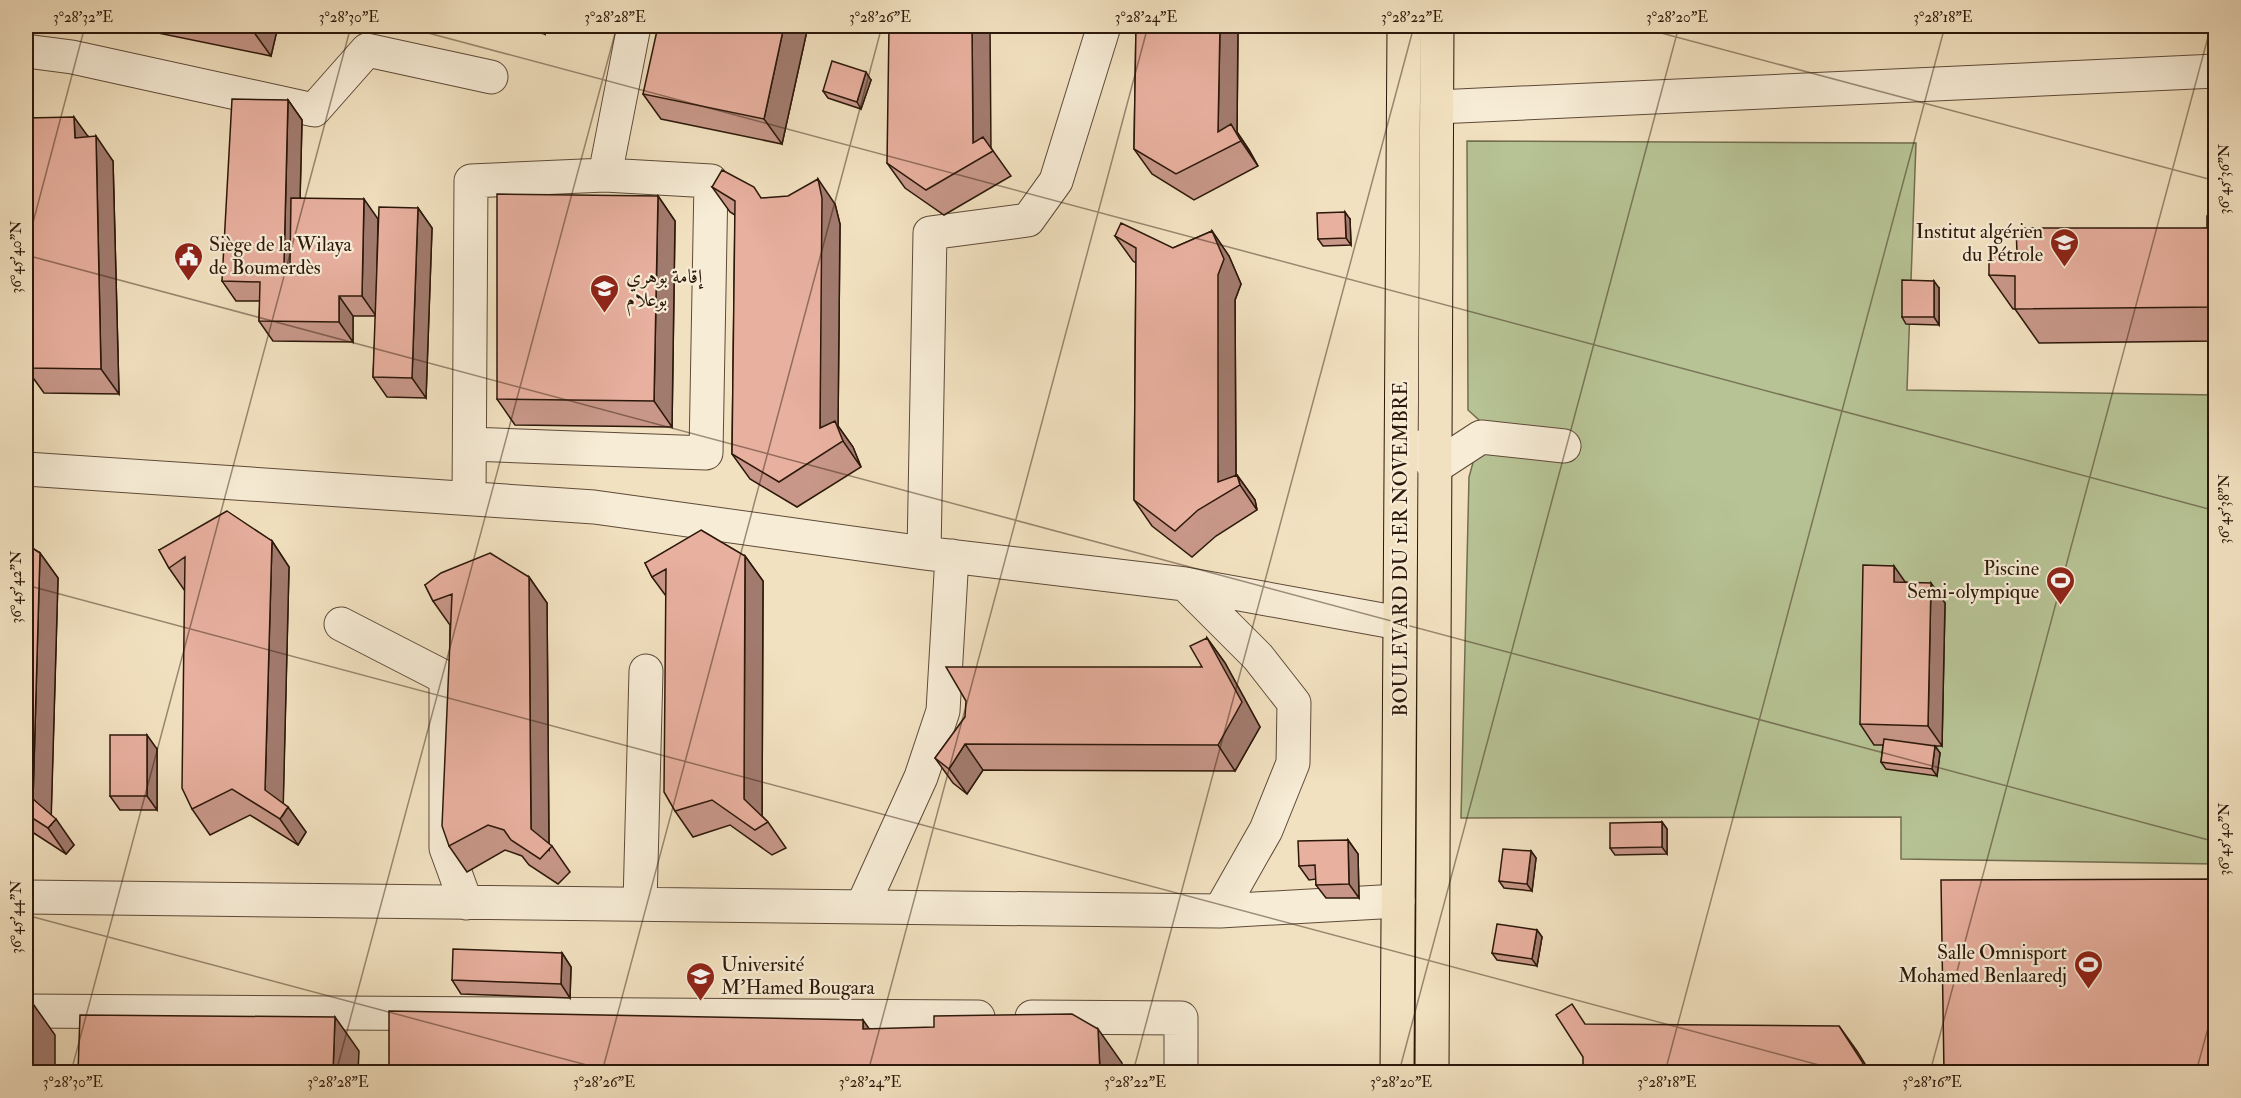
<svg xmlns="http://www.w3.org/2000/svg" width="2241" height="1098" font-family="'IM FELL Double Pica',Amiri,serif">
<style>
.green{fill:#b7c395;stroke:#726e50;stroke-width:1.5}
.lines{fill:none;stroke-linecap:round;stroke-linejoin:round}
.minor-casing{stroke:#5e4a38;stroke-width:35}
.major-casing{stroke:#2c180a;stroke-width:35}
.minor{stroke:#f7ecd6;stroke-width:33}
.major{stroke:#f2e1c0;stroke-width:33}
.wall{fill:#c89789;stroke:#2c180a;stroke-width:1.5}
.shaded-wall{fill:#a27b6f;stroke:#2c180a;stroke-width:1.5}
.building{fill:#e8b09f;stroke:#2c180a;stroke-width:1.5}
.ticks{fill:none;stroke:#2c180a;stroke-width:1.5;stroke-opacity:0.45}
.labels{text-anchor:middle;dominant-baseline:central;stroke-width:4.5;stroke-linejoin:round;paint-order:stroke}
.poi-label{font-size:20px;fill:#2c180a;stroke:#f7ecd6;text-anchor:end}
.street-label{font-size:20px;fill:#2c180a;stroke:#f7ecd6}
.neatline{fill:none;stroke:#2c180a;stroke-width:2}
.ticks-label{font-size:15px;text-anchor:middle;fill:#2c180a}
</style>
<rect width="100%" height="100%" fill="#f2e1c0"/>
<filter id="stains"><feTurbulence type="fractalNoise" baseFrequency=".00333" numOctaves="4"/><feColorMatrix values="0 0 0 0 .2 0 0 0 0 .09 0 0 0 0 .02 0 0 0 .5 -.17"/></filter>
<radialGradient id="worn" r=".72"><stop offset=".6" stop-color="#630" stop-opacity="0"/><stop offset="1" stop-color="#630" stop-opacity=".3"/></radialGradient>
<!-- green -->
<path class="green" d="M1467,141L1916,143L1907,390L2215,395V864L1901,859V817L1461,818L1469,477L1474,459L1484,451L1479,420L1468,410Z"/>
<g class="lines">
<defs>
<path id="minor" d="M26,51L72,57L314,110L367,50L491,77
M1437,107L2216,71
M605,175L634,26
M1420,447L1435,467L1481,437L1564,446
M26,469L594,507L924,553L1185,584L1399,623
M469,498L471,181L605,175L711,181L706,453L470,444
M924,553L930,233L1028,220L1056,181L1104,26
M1185,584L1258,657L1294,703L1293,763L1266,830L1220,911
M341,624L446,678V848L466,903
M26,897L1220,911L1398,901
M640,904L646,671
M862,907L921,777L943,711L952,556
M26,1011L978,1017
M1032,1017L1181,1018V1072"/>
<path id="major" d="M1397,1072L1404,26
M1432,1072L1437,26"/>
</defs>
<!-- minor casing -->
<use href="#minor" class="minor-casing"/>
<!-- major casing -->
<use href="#major" class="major-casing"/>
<!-- minor -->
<use href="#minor" class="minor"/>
<!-- major -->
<use href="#major" class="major"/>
</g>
<!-- wall -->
<path class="wall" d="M124,26H278L271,56Z
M510,26H546L545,34Z
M808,26L782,144L661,119L643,94Z
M1136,26H1238L1237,132L1249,150L1258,166L1194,200L1152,174L1134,149Z
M871,80L861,109L828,98L823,91Z
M288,100L302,120L300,198L378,219L376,291L418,208L432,228L426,398L387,397L373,377L376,316H353V342L273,341L259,321L260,301H236L222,281Z
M88,136L113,161L119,394L44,393L26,368Z
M991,148L1011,176L944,215L905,188L887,163Z
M712,187L761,198L835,204L840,224L838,426L853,447L861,467L797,507L750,479L732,454L735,215L730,212Z
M658,196L675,221L672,427L515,425L497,399Z
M2216,216V341L2039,343L2015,309H2013L1989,275L2017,253L2207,228Z
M1350,219L1351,245L1323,246L1318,239Z
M1212,231L1229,256L1241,284L1235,300L1236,475H1237L1255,500L1257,510L1216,536L1192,557L1152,526L1134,500L1136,263L1133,261L1115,236L1173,248Z
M1939,288V325L1906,324L1902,317Z
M272,541L289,567L283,804L288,807L306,832L298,845L250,815L210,835L192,809L185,591L169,568L159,550Z
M26,544L40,553L58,578L51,815L74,845L66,854L26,828Z
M745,556L763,581L762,816L768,822L786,848L772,855L730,825L693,837L675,811L666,596L652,577L645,563Z
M529,577L547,603L549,844L552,846L570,872L558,884L529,865L522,856L505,850L467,872L449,846L450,625L433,601L425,585Z
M1906,582L1945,603L1942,746H1932H1935L1940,753L1937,776L1886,769L1881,762L1883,745H1874L1860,724Z
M1207,638L1225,663L1260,727L1235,771L983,770L967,794L953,783L935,758L965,717L1202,667Z
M157,749V810H120L110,796Z
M1662,822L1667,829V854L1615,855L1610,848Z
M1348,840L1358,854L1359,898H1326L1316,885V879L1309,880L1299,866Z
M1531,851L1536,858L1532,891L1504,888L1499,881Z
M1537,930L1542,937L1537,966L1497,960L1492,953Z
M562,953L571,967L570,998L461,994L452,980Z"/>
<!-- shaded-wall -->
<path class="shaded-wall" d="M254,26H278L271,56L253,31Z
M539,26H546L545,34Z
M784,26H808L782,144L764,119Z
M972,26H990L991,152L973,143Z
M1220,26H1238L1237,132L1249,150L1258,166L1241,141L1218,132Z
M866,72L871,80L861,109L857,102Z
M288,100L302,120L298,284L284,264Z
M74,117L92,142L75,138Z
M96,136L113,161L119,394L101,369Z
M818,179L835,204L840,224L838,426L853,447L861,467L843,441L820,428Z
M658,196L675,221L672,427L654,401Z
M364,199L378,219L376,316L362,296Z
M418,208L432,228L426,398L412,378Z
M1345,212L1350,219L1351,245L1346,238Z
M1212,231L1229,256L1241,284L1235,300L1236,487L1218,482Z
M1934,281L1939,288V325L1934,317Z
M339,296L353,316V342L339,322Z
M1237,475L1255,500L1257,510L1240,485Z
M272,541L289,567L283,815L288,807L306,832L298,845L280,819L265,790Z
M40,553L58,578L51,824L33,799Z
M745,556L763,581L762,824L744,799Z
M1894,566L1908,586L1894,582Z
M529,577L547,603L549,850L531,829Z
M1931,583L1945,603L1942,746L1928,726Z
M1207,638L1225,663L1260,727L1235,771L1218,745Z
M147,735L157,749V810L147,796Z
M965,744L983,770L967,794L949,769Z
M1935,746L1940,753L1937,776L1932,769Z
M56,819L74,845L66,854L48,828Z
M1662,822L1667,829V854L1662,847Z
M1348,840L1358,854L1359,898L1349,884Z
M1531,851L1536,858L1532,891L1527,884Z
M1537,930L1542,937L1537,966L1532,959Z
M562,953L571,967L570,998L561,984Z
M31,1001L55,1035V1072H30Z
M335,1017L359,1051L358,1072H333Z
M863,1020L887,1054L863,1029Z
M1839,1026L1857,1051L1870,1072H1858Z
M1098,1029L1122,1063V1072H1100Z"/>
<!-- building -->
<path class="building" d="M229,26H254L253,31Z
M658,26H784L764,119L643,94Z
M889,26H972L973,143L983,137L993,151L926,190L887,163Z
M1136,26H1220L1218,132L1231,124L1241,141L1176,174L1134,149Z
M832,61L866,72L857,102L823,91Z
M232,99L288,100L284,264H290L291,198L364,199L362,296H339V322L259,321L260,282L222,281Z
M74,117L75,138L96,136L101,369L26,368V118Z
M722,170L754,187L761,198L788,196L818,179L822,198L820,428L835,421L843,441L779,482L732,454L735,201L712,187Z
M497,194L658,196L654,401L497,399Z
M379,207L418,208L412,378L373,377Z
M1345,212L1346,238L1318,239L1317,213Z
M2207,216H2216V307L2015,309V276L1989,275V254L2017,253L2016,228H2207Z
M1121,223L1173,248L1212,231L1224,259L1218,275V482L1237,475L1240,485L1198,510L1175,531L1134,500L1136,248L1115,236Z
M1902,280L1934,281V317H1902Z
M227,511L272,541L265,790L288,807L280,819L232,789L192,809L182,788L185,557L169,568L159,550Z
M701,530L745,556L744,799L768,822L755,830L712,800L675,811L664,792L666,569L652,577L645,563Z
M26,544L40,553L33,799L56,819L48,828L26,814Z
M490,553L529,577L531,829L552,846L540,859L511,840L504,830L488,825L449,846L442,826L452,594L433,601L425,585L441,573Z
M1863,565L1894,566V582L1931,583L1928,726L1860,724Z
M1207,638L1242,702L1218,745L965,744L949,769L935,758L965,717L966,701L946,667H1202L1190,646Z
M110,735H147V796H110Z
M1884,739L1935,746L1932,769L1881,762Z
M1662,822V847L1610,848V823Z
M1348,840L1349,884L1316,885L1315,865L1299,866L1298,841Z
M1503,849L1531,851L1527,884L1499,881Z
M2216,879V1072H1944L1941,880Z
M1497,924L1537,930L1532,959L1492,953Z
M453,949L562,953L561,984L452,980Z
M26,1001H31L30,1072H26Z
M1572,1004L1585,1024L1839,1026L1863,1063L1858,1072H1583V1057L1556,1015Z
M389,1011L863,1020V1029L934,1027V1016L1072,1014L1098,1029L1100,1072H389Z
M80,1015L335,1017L333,1072H78Z"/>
<!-- ticks -->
<path class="ticks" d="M402,26L2216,511M1635,26L2216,181M26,249L85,26M26,255L2216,842M26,585L1845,1072M26,915L613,1072M71,1072L351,26M336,1072L617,26M602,1072L882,26M868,1072L1148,26M1133,1072L1414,26M1399,1072L1679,26M1665,1072L1945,26M1930,1072L2211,26M2196,1072L2216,999"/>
<!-- icons -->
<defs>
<symbol id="university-pin" viewBox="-11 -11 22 30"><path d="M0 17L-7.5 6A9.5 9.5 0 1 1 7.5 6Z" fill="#8f2418" stroke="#f7ecd6"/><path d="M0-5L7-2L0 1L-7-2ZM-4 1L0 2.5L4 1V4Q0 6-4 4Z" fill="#fff"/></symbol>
<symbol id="civic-pin" viewBox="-11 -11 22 30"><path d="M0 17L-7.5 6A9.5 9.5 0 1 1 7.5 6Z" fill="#8f2418" stroke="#f7ecd6"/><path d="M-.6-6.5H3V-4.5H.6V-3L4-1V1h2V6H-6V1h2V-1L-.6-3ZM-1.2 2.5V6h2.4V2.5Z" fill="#fff"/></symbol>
<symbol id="school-pin" viewBox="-11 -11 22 30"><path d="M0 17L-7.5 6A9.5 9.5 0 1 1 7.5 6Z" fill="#8f2418" stroke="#f7ecd6"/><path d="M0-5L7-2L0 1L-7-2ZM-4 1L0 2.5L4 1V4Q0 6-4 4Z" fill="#fff"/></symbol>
<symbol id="stadium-pin" viewBox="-11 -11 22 30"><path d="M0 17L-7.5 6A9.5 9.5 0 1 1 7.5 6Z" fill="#8f2418" stroke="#f7ecd6"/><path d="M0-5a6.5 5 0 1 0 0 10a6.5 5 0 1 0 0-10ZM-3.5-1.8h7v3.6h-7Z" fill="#fff"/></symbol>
</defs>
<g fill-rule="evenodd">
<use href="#university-pin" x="2048" y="226" width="33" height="45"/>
<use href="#civic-pin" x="172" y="240" width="33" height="45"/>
<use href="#school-pin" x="588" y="272" width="33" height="45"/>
<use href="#stadium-pin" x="2044" y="564" width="33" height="45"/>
<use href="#stadium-pin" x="2072" y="948" width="33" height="45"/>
<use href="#university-pin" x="684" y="960" width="33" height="45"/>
</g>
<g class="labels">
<!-- poi labels -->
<g class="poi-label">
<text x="2043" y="231">Institut algérien<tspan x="2043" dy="23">du Pétrole</tspan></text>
<text x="209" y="244" text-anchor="start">Siège de la Wilaya<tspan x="209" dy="23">de Boumerdès</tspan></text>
<text x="626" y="276" text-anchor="start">إقامة بوهري<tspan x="626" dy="23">بوعلام</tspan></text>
<text x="2039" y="568">Piscine<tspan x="2039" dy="23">Semi-olympique</tspan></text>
<text x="2067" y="952">Salle Omnisport<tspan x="2067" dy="23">Mohamed Benlaaredj</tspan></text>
<text x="721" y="964" text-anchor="start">Université<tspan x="721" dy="23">M'Hamed Bougara</tspan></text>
</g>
<!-- street labels -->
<g class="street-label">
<text transform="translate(1400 549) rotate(-90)">BOULEVARD DU 1ER NOVEMBRE</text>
</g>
</g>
<!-- margin -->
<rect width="2241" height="1098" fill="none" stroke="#f2e1c0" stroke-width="66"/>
<rect x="33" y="33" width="2175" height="1032" class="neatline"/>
<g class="ticks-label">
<text x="83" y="22">3°28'32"E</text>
<text x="349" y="22">3°28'30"E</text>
<text x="615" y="22">3°28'28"E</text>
<text x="880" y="22">3°28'26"E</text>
<text x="1146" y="22">3°28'24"E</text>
<text x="1412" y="22">3°28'22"E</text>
<text x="1677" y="22">3°28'20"E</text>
<text x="1943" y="22">3°28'18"E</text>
<text transform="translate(2224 179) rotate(-90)" y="5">36°45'36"N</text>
<text transform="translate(16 257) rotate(-90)" y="5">36°45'40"N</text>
<text transform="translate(2224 509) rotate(-90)" y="5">36°45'38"N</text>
<text transform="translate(16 587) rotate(-90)" y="5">36°45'42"N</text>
<text transform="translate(2224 839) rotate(-90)" y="5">36°45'40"N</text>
<text transform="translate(16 917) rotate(-90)" y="5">36°45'44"N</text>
<text x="73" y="1087">3°28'30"E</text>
<text x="338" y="1087">3°28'28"E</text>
<text x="604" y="1087">3°28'26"E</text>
<text x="870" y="1087">3°28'24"E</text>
<text x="1135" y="1087">3°28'22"E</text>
<text x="1401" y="1087">3°28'20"E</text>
<text x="1667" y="1087">3°28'18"E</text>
<text x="1932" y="1087">3°28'16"E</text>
</g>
<rect width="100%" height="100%" filter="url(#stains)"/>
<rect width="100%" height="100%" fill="url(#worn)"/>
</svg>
